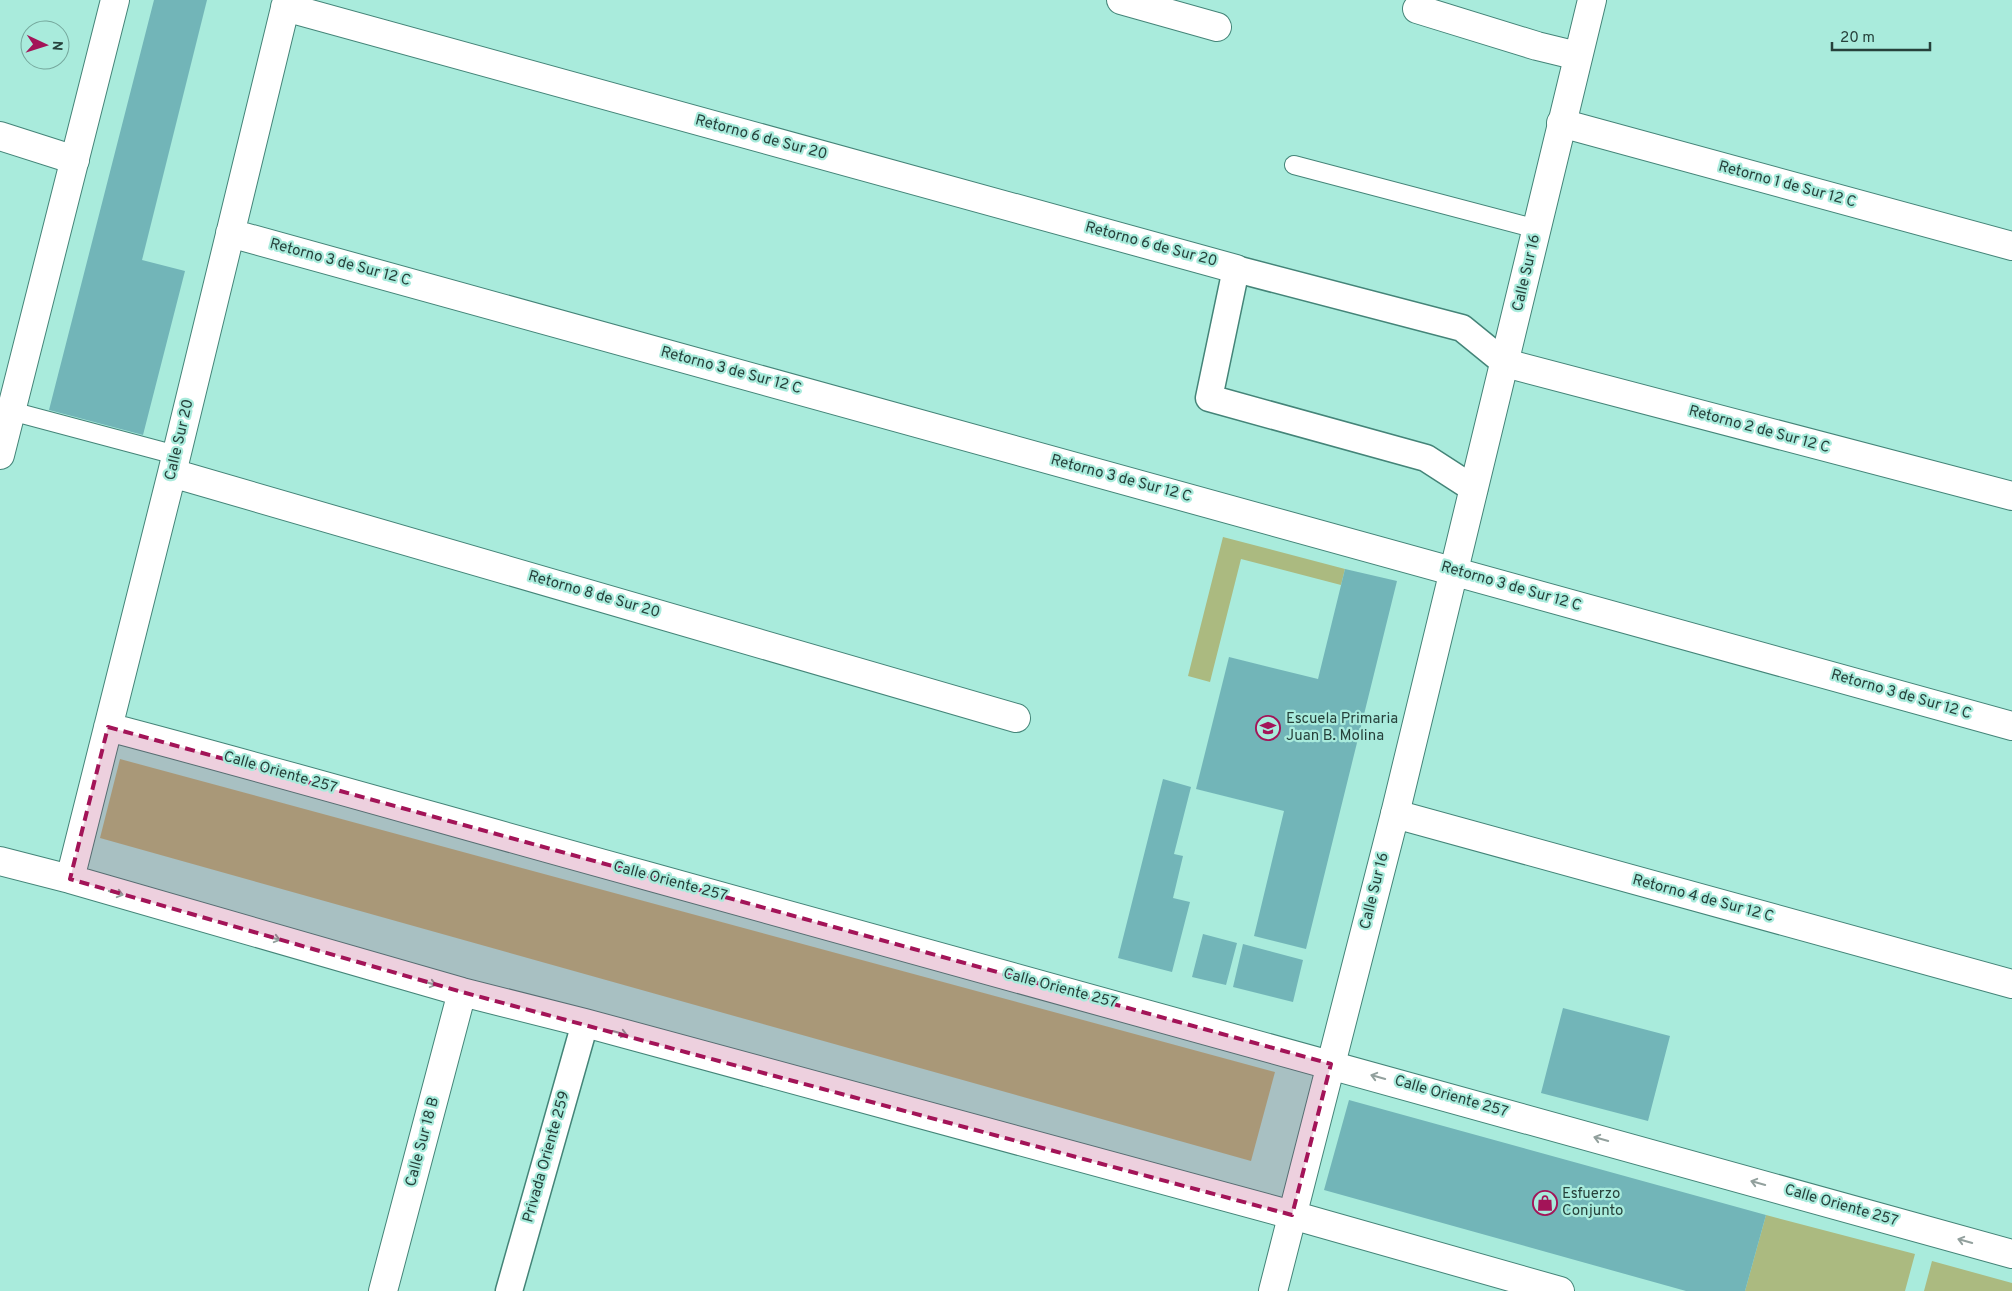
<svg xmlns="http://www.w3.org/2000/svg" width="2012" height="1291" font-family="Overpass,sans-serif">
<style>
.green{fill:#abba80}
.building{fill:#72b5b8}
.lines{fill:none;stroke-linecap:round;stroke-linejoin:round}
.service-casing{stroke:#448478;stroke-width:20}
.pedestrian-casing{stroke:#448478;stroke-width:29}
.minor-casing{stroke:#448478;stroke-width:30}
.tertiary-casing{stroke:#448478;stroke-width:30}
.service{stroke:#fff;stroke-width:18}
.pedestrian{stroke:#fff;stroke-width:26}
.minor{stroke:#fff;stroke-width:28}
.tertiary{stroke:#fff;stroke-width:28}
.oneway{stroke:#92a09d}
.marked{fill:#a31458;fill-opacity:0.2;stroke:#a31458;stroke-width:4;stroke-dasharray:10 6;stroke-linejoin:round}
.labels{text-anchor:middle;dominant-baseline:central;stroke-width:4.5;stroke-linejoin:round;paint-order:stroke}
.street-label{font-size:15px;fill:#26413b;stroke:#a9ebdc}
.poi-label{font-size:15px;fill:#26413b;stroke:#a9ebdc;text-anchor:start}
</style>
<rect width="100%" height="100%" fill="#a9ebdc"/>
<!-- green -->
<path class="green" d="M1223,537L1345,569L1341,585L1241,559L1210,682L1188,676Z
M120,759L1275,1072L1251,1161L100,838Z
M1766,1215L1915,1254L1905,1291H1745Z
M1932,1261L2012,1283V1291H1924Z"/>
<!-- building -->
<path class="building" d="M154,0H207L142,260L185,271L143,435L49,410Z
M1345,569L1397,581L1306,949L1254,936L1284,811L1196,789L1229,657L1318,679Z
M1163,779L1191,787L1174,854L1183,856L1173,898L1190,902L1172,972L1118,958Z
M1203,934L1237,943L1226,985L1192,977Z
M1243,944L1303,960L1293,1002L1233,987Z
M1563,1008L1670,1036L1648,1121L1541,1093Z
M1349,1100L1766,1215L1745,1291H1686L1324,1190Z"/>
<g class="lines">
<defs>
<path id="service" d="M1294,165L1537,229
M11,411L176,455"/>
<path id="pedestrian" d="M1474,489L1426,458L1209,398L1236,269L1462,328L1505,363
M509,1291L585,1023"/>
<path id="minor" d="M1121,0L1217,27
M285,7L1236,269
M1417,9L1537,46L1578,56
M1561,123L2012,246
M0,136L75,160
M230,233L2012,726
M1505,363L2012,496
M172,473L1016,718
M108,727C287,774 465,826 644,875C1100,1000 1556,1127 2012,1254
M1395,814L2012,984
M0,861L70,879L462,992L585,1023L1292,1215L1560,1291
M70,879L172,473L287,0
M383,1291L462,992"/>
<path id="tertiary" d="M0,455L115,0
M1273,1291L1395,814L1592,0"/>
</defs>
<!-- service casing -->
<use href="#service" class="service-casing"/>
<!-- pedestrian casing -->
<use href="#pedestrian" class="pedestrian-casing"/>
<!-- minor casing -->
<use href="#minor" class="minor-casing"/>
<!-- tertiary casing -->
<use href="#tertiary" class="tertiary-casing"/>
<!-- service -->
<use href="#service" class="service"/>
<!-- pedestrian -->
<use href="#pedestrian" class="pedestrian"/>
<!-- minor -->
<use href="#minor" class="minor"/>
<!-- tertiary -->
<use href="#tertiary" class="tertiary"/>
</g>
<!-- one-way arrows -->
<defs><path id="oneway-shaft" d="M-6 0H5M1.5-3L5.5 0L1.5 3" fill="none" stroke-width="1.6" stroke-linecap="round" stroke-linejoin="round" transform="scale(1.25)"/></defs>
<g class="oneway">
<use href="#oneway-shaft" transform="translate(116 893) rotate(16)"/>
<use href="#oneway-shaft" transform="translate(273 938) rotate(16)"/>
<use href="#oneway-shaft" transform="translate(429 983) rotate(16)"/>
<use href="#oneway-shaft" transform="translate(620 1033) rotate(15)"/>
<use href="#oneway-shaft" transform="translate(1378 1077) rotate(-164)"/>
<use href="#oneway-shaft" transform="translate(1601 1139) rotate(-164)"/>
<use href="#oneway-shaft" transform="translate(1758 1183) rotate(-164)"/>
<use href="#oneway-shaft" transform="translate(1965 1241) rotate(-164)"/>
</g>
<!-- marked area -->
<path class="marked" d="M108,727L1331,1064L1292,1215L462,992L70,879Z"/>
<!-- icons -->
<defs>
<symbol id="school-ring" viewBox="-11 -11 22 22"><circle r="9.5" fill="#a9ebdc" stroke="#a31458" stroke-width="1.5"/><path d="M0-5L7-2L0 1L-7-2ZM-4 1L0 2.5L4 1V4Q0 6-4 4Z" fill="#a31458"/></symbol>
<symbol id="shop-ring" viewBox="-11 -11 22 22"><circle r="9.5" fill="#a9ebdc" stroke="#a31458" stroke-width="1.5"/><path d="M-5-2.5h2.3a2.7 3.5 0 0 1 5.4 0H5L5.5 6h-11ZM-1.5-2.5h3a1.5 2.3 0 0 0-3 0Z" fill="#a31458"/></symbol>
</defs>
<g fill-rule="evenodd">
<use href="#school-ring" x="1254" y="714" width="28" height="28"/>
<use href="#shop-ring" x="1531" y="1189" width="28" height="28"/>
</g>
<g class="labels">
<!-- street labels -->
<g class="street-label">
<text transform="translate(761 138) rotate(15)">Retorno 6 de Sur 20</text>
<text transform="translate(1787 185) rotate(15)">Retorno 1 de Sur 12 C</text>
<text transform="translate(1151 245) rotate(15)">Retorno 6 de Sur 20</text>
<text transform="translate(340 263) rotate(15)">Retorno 3 de Sur 12 C</text>
<text transform="translate(1527 273) rotate(-77)">Calle Sur 16</text>
<text transform="translate(731 371) rotate(15)">Retorno 3 de Sur 12 C</text>
<text transform="translate(1759 430) rotate(15)">Retorno 2 de Sur 12 C</text>
<text transform="translate(180 440) rotate(-77)">Calle Sur 20</text>
<text transform="translate(1121 479) rotate(15)">Retorno 3 de Sur 12 C</text>
<text transform="translate(1511 587) rotate(16)">Retorno 3 de Sur 12 C</text>
<text transform="translate(594 595) rotate(16)">Retorno 8 de Sur 20</text>
<text transform="translate(1901 695) rotate(16)">Retorno 3 de Sur 12 C</text>
<text transform="translate(280 773) rotate(16)">Calle Oriente 257</text>
<text transform="translate(670 882) rotate(15)">Calle Oriente 257</text>
<text transform="translate(1375 891) rotate(-76)">Calle Sur 16</text>
<text transform="translate(1703 899) rotate(15)">Retorno 4 de Sur 12 C</text>
<text transform="translate(1060 989) rotate(15)">Calle Oriente 257</text>
<text transform="translate(1451 1097) rotate(16)">Calle Oriente 257</text>
<text transform="translate(423 1142) rotate(-75)">Calle Sur 18 B</text>
<text transform="translate(547 1157) rotate(-74)">Privada Oriente 259</text>
<text transform="translate(1841 1206) rotate(16)">Calle Oriente 257</text>
</g>
<!-- poi labels -->
<g class="poi-label">
<text x="1286" y="719">Escuela Primaria<tspan x="1286" dy="17">Juan B. Molina</tspan></text>
<text x="1562" y="1194">Esfuerzo<tspan x="1562" dy="17">Conjunto</tspan></text>
</g>
</g>
<!-- north arrow -->
<g transform="translate(45 45) rotate(94)"><circle r="24" fill="#a9ebdc" stroke="#75a79c"/>
<path d="M0-4L9 19L0 12L-9 19Z" fill="#a31458"/>
<text y="-8" font-size="14" font-weight="bold" text-anchor="middle" fill="#26413b">N</text>
</g>
<!-- scale -->
<path d="M1832 42v8h98v-8" fill="none" stroke="#26413b" stroke-width="2.5"/>
<text x="1840" y="42" font-size="15" fill="#26413b" stroke="#a9ebdc" stroke-width="4" paint-order="stroke">20 m</text>
</svg>
